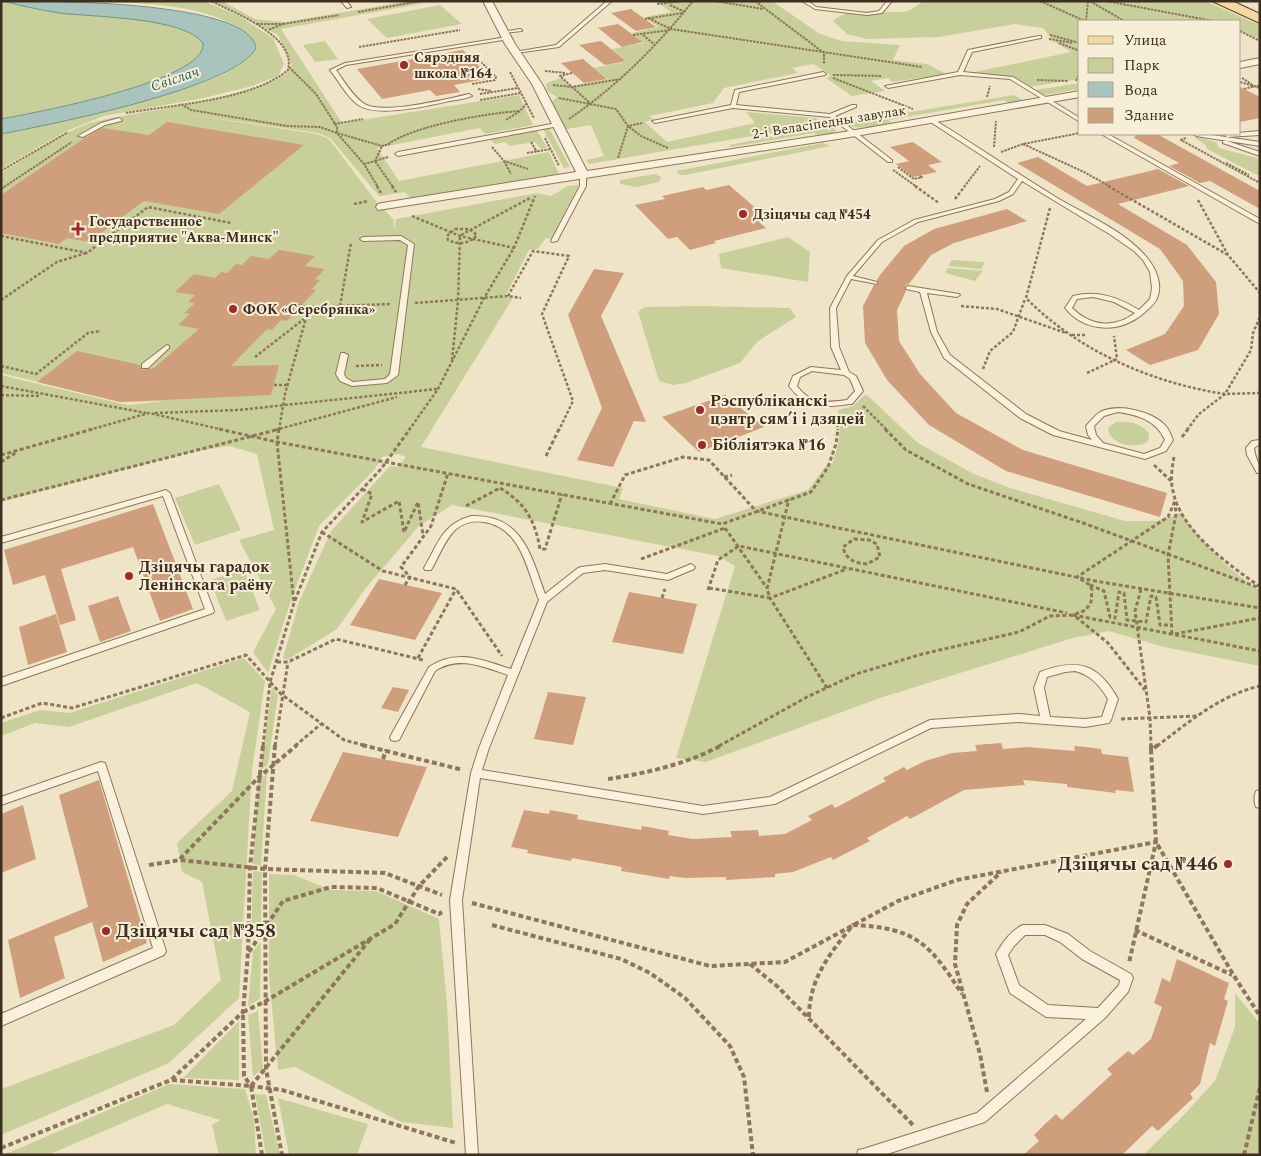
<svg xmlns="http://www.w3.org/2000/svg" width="1261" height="1156" font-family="Spectral,serif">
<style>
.green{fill:#c9cf9b}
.water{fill:#a9c4bc;stroke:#6f938a}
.building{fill:#cf9f7d}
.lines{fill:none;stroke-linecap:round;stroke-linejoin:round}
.service-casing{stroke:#8d765c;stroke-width:2}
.minor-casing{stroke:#8d765c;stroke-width:2}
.primary-casing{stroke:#5b4430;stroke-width:2}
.path-far3{stroke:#8d765c;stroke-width:2;stroke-dasharray:2.5 1;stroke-linecap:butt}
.path-far2{stroke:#8d765c;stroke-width:2.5;stroke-dasharray:3 2;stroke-linecap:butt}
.path-far1{stroke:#8d765c;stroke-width:3;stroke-dasharray:4 2.5;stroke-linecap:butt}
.path{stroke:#8d765c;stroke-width:4;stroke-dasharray:5 3;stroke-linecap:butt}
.service{fill:#faf1dc;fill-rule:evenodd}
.minor{fill:#faf1dc;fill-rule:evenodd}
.primary{fill:#f3d9a0;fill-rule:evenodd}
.poi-dot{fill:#9e2a2b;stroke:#f7eed8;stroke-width:2}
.labels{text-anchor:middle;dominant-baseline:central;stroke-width:4;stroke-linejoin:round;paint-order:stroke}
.far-poi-label{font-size:14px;font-weight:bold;fill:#3d2e20;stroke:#f7eed8;text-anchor:start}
.far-street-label{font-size:14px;fill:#3d2e20;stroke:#f7eed8}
.far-water-label{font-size:15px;font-style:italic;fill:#2f5d5a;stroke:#f7eed8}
.poi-label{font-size:16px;font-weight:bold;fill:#3d2e20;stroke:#f7eed8;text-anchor:start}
.near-poi-label{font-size:19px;font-weight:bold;fill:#3d2e20;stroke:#f7eed8;text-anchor:end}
</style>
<rect width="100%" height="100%" fill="#f0e4c8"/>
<!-- green -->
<path class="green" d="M1,1C20,4 39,10 58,12C91,17 184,17 203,43C207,81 33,113 1,119Z
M85,1L206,2L239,16L273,38L284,64L278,76L252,86L204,98L104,116L66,131L1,169V134C45,125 89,114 132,102C172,92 218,84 250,57L249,35C206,1 138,4 85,1Z
M213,1H222L255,19L285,22L410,1H436L281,29L342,123L519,95L533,125L485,134L480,128L377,148L399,181L549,152L559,174L410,198L405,192L379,196L330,138L318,133L173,112L317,134L329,139L375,200L394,220V231L396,219L537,193L551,196L568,186L579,185L551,239L546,238L538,249L529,250L505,297L513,298L421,447L623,488L619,499L715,519L808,490L826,466L832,464C839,444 842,430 838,410L853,406L866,394L918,443L974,474L1010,488L1125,521H1156L1181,513C1206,548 1225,566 1260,591V666L1164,647L1109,631L1073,638L880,698L706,762L676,758L735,566L718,556L452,505L419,526L365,589L337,629L287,660L283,658L299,602L331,531L390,466L398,467L406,457L398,454L382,457L375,469L319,526L290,603L268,673L253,652L276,609L239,540L274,530L257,454L229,446L191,452L1,502V375L127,405L166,401L120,402L1,373V173C29,157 57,135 87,124C124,112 280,97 292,66L278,35Z
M666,1H772L820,34L842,41L900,45L893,60L927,64L946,74L893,82L888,78L871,81L885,91L852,96L826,78L831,76L814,64L792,68L798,73L724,88L713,103L650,116L654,119L645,122L667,142L755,123L746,112L816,118L823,124L589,164L586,160L604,156L591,125L566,129L552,101L557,97L547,91L546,83L561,78L570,86L608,79L594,68L627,61L612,49L644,43L632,33L658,27L645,17L671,12L658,3Z
M924,1H1205L1260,25V39L1240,30V21H1080V79L1029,87L1011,76L970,73L1071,52L1053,41L1043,28L1015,24L939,37L867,39L847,34L833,21C848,5 888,15 907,11C912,10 918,4 924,1Z
M440,5L462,24L387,38L367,19Z
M325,41L338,59L315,62L303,45Z
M1080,83V89L1044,95L1035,90Z
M1014,95L1024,101L1009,104L1004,100L889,120L891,123C876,125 858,132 844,123Z
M833,124L837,129C833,137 821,137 814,133L731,147L729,145Z
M549,128L570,167L564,168L543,129Z
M537,130L547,148L541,149L535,142L509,146L506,142L495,144L490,139Z
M1197,137L1216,142L1219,148L1260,159V175H1257L1207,149L1206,145L1195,138Z
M823,143L831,146L685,175H680L676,171Z
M655,174L661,177L659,182L637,187L620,184V180Z
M788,237L810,252L808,282L721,268L719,254Z
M952,260L985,262L981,269L948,266Z
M948,268L983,271L975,281L945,273Z
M701,306L790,308L796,317L758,341L740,363L686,383L673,385L659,381L638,312L645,307Z
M1116,422C1128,420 1140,423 1149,433L1148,441C1137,450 1109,445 1108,428Z
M219,484L241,530L195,545L175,498Z
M244,570L260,610L226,621L210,580Z
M244,658L265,681L252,770L239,998L169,1063L1,1135V1089L174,1025L221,980L202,882L182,872L177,843L232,791L250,712L197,683L69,727L35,723L1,736V723L40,710L69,713Z
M272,687L278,695L268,764L260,771Z
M267,773L261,866L253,864L258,783Z
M253,871L262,872L261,925L251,937Z
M269,874L294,875L331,890L376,891L439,919L447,1004L453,1128L401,1122L295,1067L278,1070L269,977Z
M261,942L260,999L248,1006L253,951Z
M1235,993L1260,1024V1155H1143L1178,1121L1215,1081L1235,1027Z
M258,1011L263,1068L253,1077L248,1015Z
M239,1021V1080L183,1078Z
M169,1084L245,1089L254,1119L256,1155H219L212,1125L220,1120L167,1104L48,1155H3Z
M255,1094L266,1095L280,1155H266Z
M278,1098L368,1124L357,1155H289Z"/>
<!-- water -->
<path class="water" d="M3,1C45,1 250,0 256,48C237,88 48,125 1,134V119C33,113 208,81 203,43C184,17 92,17 59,13C41,10 22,6 3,1Z"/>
<!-- building -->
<path class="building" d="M631,9L656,27L636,31L611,13Z
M618,24L643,42L622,47L598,28Z
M601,41L626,61L605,65L579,45Z
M463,50L491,78L454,85L460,92L436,96L430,90L382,99L357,69Z
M583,59L607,79L584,83L561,63Z
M1240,87L1260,97V118L1240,122Z
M167,122L304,145L219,214L144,201L89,242L67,238L59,244L1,233V195L83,139L103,128L149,135Z
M1137,134H1157L1260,191V209L1210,181L1200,183L1169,166L1179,163L1134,138Z
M913,142L942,162L928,165L937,172L913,177L896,164L909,161L890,147Z
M1038,157L1087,186L1158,169L1189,186L1118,204L1187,245L1216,282L1219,314L1198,350L1150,365L1126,350L1165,334L1184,306L1183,281L1160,249L1017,163Z
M729,185L765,216L755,218L766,228L714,241L716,243L690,250L677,237L668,239L635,205L665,199L662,196L703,187L706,190Z
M1007,209L1027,221L954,243L931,255L909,284L905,285L906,291L897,310L899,341L920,374L956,413L1023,450L1167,493L1160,517L1006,471L929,425L887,380L865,343L863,306L874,285H878L877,280L880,275L904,246L934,229Z
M279,250L315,256L305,266L325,269L315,279L320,280L312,289L316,290L287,321L281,320L272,330L267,329L231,366L279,365L271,395L120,402L37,382L77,351L140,365L142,370L154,368L199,329L178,325L190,314L184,313L195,303L188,302L195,295L175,292L194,274L215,278L221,272L227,273L236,264L242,265L251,256L269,259Z
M594,269L624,273L601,316L646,422L634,421L613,467L577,460L602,408L568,315Z
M725,395L764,427L699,452L662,417Z
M153,504L193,609L160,621L133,547L61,569L76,620L60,625L45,575L13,585L4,550Z
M379,579L442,593L415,640L350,625Z
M629,592L697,604L683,654L612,642Z
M118,596L131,631L100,642L88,606Z
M56,614L67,652L28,665L19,627Z
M393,687L409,690L398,712L381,708Z
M548,692L586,697L573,745L534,739Z
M1001,743L1003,749L1027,747L1075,751L1074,746L1086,747L1101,749L1102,754L1128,757L1134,792L1115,790L1116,793L1067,787V784L1023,780L1025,785L964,790L910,819L907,816L867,838L870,841L833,860L831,857L793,872L775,874V877L726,880V877L685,878L670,876L669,879L621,871L622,867L572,858L571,861L527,853L528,850L511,847L524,810L549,814L550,810L578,815L577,819L641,830L642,826L654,828L669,831L668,835L693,839L732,837L730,831L758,830L759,836L785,834L812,820L808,816L832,804L835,808L886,781L883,778L904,767L907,770L925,761L952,753L977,751L975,745Z
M343,752L427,767L398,837L310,821Z
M99,780L147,943L103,962L92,922L54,937L65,978L20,998L8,940L88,907L59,795Z
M23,805L36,859L1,873V814Z
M1177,959L1229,983L1224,999L1228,1001L1215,1046L1210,1043L1200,1084L1190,1094L1193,1098L1158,1131L1152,1126L1122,1155H1023L1039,1141L1034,1135L1045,1124L1056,1114L1062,1120L1112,1074L1107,1069L1128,1051L1133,1055L1151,1039L1162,1007L1154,1003L1158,991L1162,978L1170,982Z"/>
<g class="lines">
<defs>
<path id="service" d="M341,1H346L351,7L347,8Z
M607,1H612L559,47L516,53L514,52L556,45Z
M802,1H808L816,7L867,13L879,11L887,1H892L882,13L867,15L815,9Z
M520,29L522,30V31L504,33L502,32Z
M1039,36H1041V38L972,52L963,72L1013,77L1080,118V122L1010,79L960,75L888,88L885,86L958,72L968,50Z
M507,37H509V39L346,65L336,70C344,81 352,95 363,103C380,116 447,99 469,94L472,96C465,99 456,100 449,101C428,106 379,117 360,106C348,99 339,81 330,70L345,63Z
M823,72L826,74L825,75L739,92L736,105L830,114L852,105H856V107L835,116L892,160V162H888L830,117L733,108L655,123L652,121L731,105L735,90Z
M119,118L122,120L121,121L105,125L83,137L78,136L101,123Z
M929,119H933C974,144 1013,171 1054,196C1085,215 1125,230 1148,259C1156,269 1163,285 1157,298C1155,304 1149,308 1145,312C1121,334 1085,333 1065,308L1073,296C1097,290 1118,297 1139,310L1150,299L1152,288L1150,272L1143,260L1134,251L1111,235L1022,181L1013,194L999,201L918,222L882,242L853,276L877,282V284L851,279L836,308L839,347L849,372L856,376L863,391L852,404H849C823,408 806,409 789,386L793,376L811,367L841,370L831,347L830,308L847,276L878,240L914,220L995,199L1009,192L1018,179L929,121ZM1093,297L1114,302L1135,313C1114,329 1090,326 1072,308L1077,299ZM812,371L844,375L850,379L855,391L847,400C825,403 811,405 797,386L800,377Z
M557,123L559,124V126L398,156L395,154L398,152Z
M1260,131V135L1227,137L1224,135L1225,134Z
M1101,134H1108L1260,219V224Z
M1193,134H1205L1260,142V146L1196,136Z
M1223,141H1227L1260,152V156L1223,143Z
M583,172L586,174V186L557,241L552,242L551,241L580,186V174Z
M401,236L414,244L398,375L387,383L352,386L340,381L336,374L341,353H344L348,355L344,374L346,378L353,382L385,379L390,374L408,245L400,240L363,241L360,239L363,237Z
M908,286L959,294L960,295L957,297L927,293L937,332L950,355L1026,414L1059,431L1092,440L1088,435L1086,426C1090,422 1095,415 1100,412C1118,403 1156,411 1168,429C1170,432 1171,436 1173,440L1166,451L1145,459L1053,435L1020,418L944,358L931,332L920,292L906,289V287ZM1118,412C1138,415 1156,420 1165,440L1160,448L1144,454L1103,443L1096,435L1094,426L1104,416Z
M167,345L169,346V348L148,368H142V364Z
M1260,440V444L1254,448C1255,459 1260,462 1260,473H1257L1247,455L1246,448L1252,441Z
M166,490L170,493L214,611L213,613L1,686V678L205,609L163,496L1,543V537Z
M471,516C522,514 531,555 545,594L578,568L581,567L605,564L667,574L691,564L695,567L694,569L668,580L605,570L583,573L547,602L489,748L482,770L703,806L770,797L930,720L1019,714L1040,716L1034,688L1040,672C1077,658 1098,663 1118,699L1111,720L1109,723L1085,727L1019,722L931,728L775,804L703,814L480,778L462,900L478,1155H466L450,900L471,773L479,748L508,675C483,667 459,655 435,671L399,740L395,741L391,740L390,737L429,667C457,648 482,660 511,669L539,600C527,571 522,528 484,522C473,520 463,523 455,530C444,541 439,557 431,570H425L424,568C438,544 442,524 471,516ZM1075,671C1091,675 1100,686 1108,699L1102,717L1085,719L1050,717L1044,688L1047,677L1065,672Z
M101,762L105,763L106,766L166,951L164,955L1,1026V1014L153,948L98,771L1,805V797Z
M1260,790V808L1256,807C1254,802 1254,796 1256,791Z
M1023,925H1045L1068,934L1090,951L1131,974L1133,978L1128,992L1105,1018L985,1122L884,1155H857L858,1150L863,1149L977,1113L1086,1019L1046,1017L1010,993L996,954C1002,943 1011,930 1023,925ZM1025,935H1045L1060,942L1082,959L1120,980L1119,985L1098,1008L1048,1005L1019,985L1008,955L1014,946Z"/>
<path id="minor" d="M483,1H492L515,44L542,84L587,171L844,132L1080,91V97L844,138L378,210L376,207L378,204L382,203L576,172L532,84L505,44Z
M1260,58V64L1240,68V62Z"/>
<path id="primary" d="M1212,1H1232L1260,14V23Z"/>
</defs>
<!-- service casing -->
<use href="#service" class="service-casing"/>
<!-- minor casing -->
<use href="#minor" class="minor-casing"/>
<!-- primary casing -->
<use href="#primary" class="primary-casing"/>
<!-- path-far3 -->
<path class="path-far3" d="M715,1L763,9
M755,1L824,53V64
M1040,1L1085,21
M1090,1L1124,21
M1106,1L1213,21
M657,4L683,1
M670,5L685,12
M358,12L421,1
M648,18L671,29L922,67
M645,19L683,13
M1086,21L1088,1
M257,24H283L268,30
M283,24L339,15
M1240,31L1260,41
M633,35L670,30
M643,35L655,45
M1050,35L1080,43
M1049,39L1073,43
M1059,43L1080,51
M359,47L460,30
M289,67L316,94L337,127V133L382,146L390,144
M545,71L566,73
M510,72L534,118
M572,73L560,76L591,104
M833,75L882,76
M833,78L913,109
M1242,78L1254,86
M1037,80L1068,81
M1076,81L1080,72
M1240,82L1260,88
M472,84L495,80L496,77L473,54
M553,85L572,87L621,79
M478,89L491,91
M1244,89L1260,85
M480,94L518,88
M987,97L990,86
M559,98L616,109L628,126L643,123
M480,100L521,93
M181,104L191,110L287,126L320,127L337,133L364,164L378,187
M126,113C172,105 253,100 288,70C297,36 234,13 211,1
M569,119C617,86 657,46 693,1
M506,120L520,111L527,103
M334,124L363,119
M545,138L559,166
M1186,138L1181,140L1260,183
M531,142L537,152
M388,144C417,125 483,114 519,111
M1023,144L1084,172L1111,187
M492,147L504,161L528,169
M994,147L996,121
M1001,152L1023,144L1080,133
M527,153L551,149
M388,157L375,161L393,187
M618,158L628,126L641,136L668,148
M504,161L511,174
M1226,163L1249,175
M364,164L375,161L382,146
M898,167L914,179L922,177L919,176
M893,170L917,187
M1,171L68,132
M4,187L72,142
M964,187L980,166"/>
<!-- path-far2 -->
<path class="path-far2" d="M377,186L382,195
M392,186L396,192
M915,186L939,203
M1108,186L1228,255
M1,189L5,186
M955,199L965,186
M1198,200L1228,255L1260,293
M354,204L368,201
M1050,208L1026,298C1078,351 1152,383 1225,394L1251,350L1253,333L1260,317
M412,216L460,236L514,248
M455,229H469L477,235C469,244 459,245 448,240L447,236Z
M461,235L530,198
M1,236L87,253L148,207L231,223
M508,296L533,251L569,256L542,314L573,401L559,430
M1,300L57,262L86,253
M415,303L508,296L521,298
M292,304L309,307L391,304
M340,306L351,243
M961,306L997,309L1066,333
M1072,335H1086
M255,357L304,319
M452,360L458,301L460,236
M1,366L36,374L88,333L101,331
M356,366L382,365
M983,369L990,351L1013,332L1025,299
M1087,373L1117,359L1114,336
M274,385H287
M1,386L146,413
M1,395L39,396
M863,406L887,430
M155,413L238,410L437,389
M836,414L838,430
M89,430L149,413L224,430
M275,430L397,397
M279,430L285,394L309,307
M409,430L438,389L484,298L514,248L535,196
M1187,430L1199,414L1225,394L1260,393"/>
<!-- path-far1 -->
<path class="path-far1" d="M219,429L277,442L722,524L811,492L828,467L836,444L838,429
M279,429L277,442L294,603
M885,429L906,450L968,484L1083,523L1260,588
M1182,437L1188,429
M1,455L93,429
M546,456L559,429
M1174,457C1172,468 1170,480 1173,491C1180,530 1229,565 1259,586
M1,462L17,452
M1154,465L1171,481
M724,477L732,475
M500,488C525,503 535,520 540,549H545L562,494
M362,489L372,494L362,522L399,501L404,532L418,502L423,535
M1,500L280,429
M610,504L625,475L683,457L709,460L756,511L1095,581L1260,608
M466,506L500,488
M725,528L767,588
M322,532L383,571L456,589L502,656
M854,539L869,540L877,544L880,557L867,564C855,563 846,560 843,547Z
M641,559L725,528
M405,585L410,577L401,567L431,526L448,473
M1090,585L1104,591L1110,617L1115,618L1119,592L1124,593L1127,620L1146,622L1151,596L1156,597L1160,625H1173
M709,588L770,598L767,589L789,499
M1141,589L1135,611L1150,718L1151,746
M708,590L718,560L739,546L1067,613
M662,598L665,589
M1073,615L1260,651
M1076,617L1108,643L1145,690
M1172,634L1168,555L1176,514L1175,504
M1175,634L1260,618
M418,658L456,589
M277,662H288L336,639L423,660
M827,688L770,598L847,569
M1,718L42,703L72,708L246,655L281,694L344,740L367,746
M1121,719L1197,716
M263,746L270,682L294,603L322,532L381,469L410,429
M275,746L288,662
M295,746L321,724
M719,746L807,697L856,674L922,654L1019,632L1050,616L1073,615L1086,610L1091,602L1092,590L1090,585L1077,577L1168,517L1175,501
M1157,746C1189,722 1220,695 1260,686"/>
<!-- path -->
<path class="path" d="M275,745L265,869L266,1069L282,1155
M362,745L463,770
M1151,745V750
M1158,745L1151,750L1156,842L1234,976L1260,1016
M383,759L386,750
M608,779C647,773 687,764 722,745
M447,857L419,886L395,924L264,1002L243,1012L244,1076L251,1086L282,1090L456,1143
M180,859L258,778L297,745
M149,865L180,860L265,869L385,873L442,895
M472,903L710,966L785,962L898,901L957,880L1156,842L1129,963
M492,925L621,959L650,973L685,998L730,1046L744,1077L753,1155
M1135,930L1232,975
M249,952L283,901L331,887L377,888L439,914L442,912
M750,964L778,987L913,1125
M809,1017C809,979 830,953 853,925C916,928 929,943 962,994
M172,1080L251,1086L262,1155
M251,1086L372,937
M987,1092L980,1054L955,964L957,925L967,904L1001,872
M1,1148L171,1080L243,1012L248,952L250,867L263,745
M1244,1155L1260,1087"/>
<!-- service -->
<use href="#service" class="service"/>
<!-- minor -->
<use href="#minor" class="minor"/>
<!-- primary -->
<use href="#primary" class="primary"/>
</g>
<!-- markers -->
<g class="poi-dot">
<circle cx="404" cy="65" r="5"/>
<circle cx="743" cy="214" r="5"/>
<path d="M75.5 221.5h5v5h5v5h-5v5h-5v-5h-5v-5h5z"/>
<circle cx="233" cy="309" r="5"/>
<circle cx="700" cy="410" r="5"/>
<circle cx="702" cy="445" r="5"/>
<circle cx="129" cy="576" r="5"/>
<circle cx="1228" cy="864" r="5"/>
<circle cx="106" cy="931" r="5"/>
</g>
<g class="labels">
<!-- far-poi labels -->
<g class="far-poi-label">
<text x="414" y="57">Сярэдняя<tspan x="414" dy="16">школа №164</tspan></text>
<text x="753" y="214">Дзіцячы сад №454</text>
<text x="89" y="221">Государственное<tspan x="89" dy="16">предприятие "Аква-Минск"</tspan></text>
<text x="243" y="309">ФОК «Серебрянка»</text>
</g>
<!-- far-street labels -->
<g class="far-street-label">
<text transform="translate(829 122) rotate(-9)">2-і Веласіпедны завулак</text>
</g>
<!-- far-water labels -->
<g class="far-water-label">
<text transform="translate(175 79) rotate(-19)">Свіслач</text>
</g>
<!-- poi labels -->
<g class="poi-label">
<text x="710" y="401">Рэспубліканскі<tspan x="710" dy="18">цэнтр сямʼі і дзяцей</tspan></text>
<text x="712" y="445">Бібліятэка №16</text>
<text x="139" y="567">Дзіцячы гарадок<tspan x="139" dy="18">Ленінскага раёну</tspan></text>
</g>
<!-- near-poi labels -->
<g class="near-poi-label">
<text x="1218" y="864">Дзіцячы сад №446</text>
<text x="116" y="931" text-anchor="start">Дзіцячы сад №358</text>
</g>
</g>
<!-- border -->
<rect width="1261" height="1156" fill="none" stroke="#3d2e20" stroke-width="5"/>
<!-- legend -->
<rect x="1078" y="20" width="162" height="115" fill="#f7eed8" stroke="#ada18e"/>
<rect x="1088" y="36" width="25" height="8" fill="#f3d9a0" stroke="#ada18e"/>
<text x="1124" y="45" font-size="15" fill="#3d2e20">Улица</text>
<rect x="1088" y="58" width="25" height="15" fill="#c9cf9b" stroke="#ada18e"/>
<text x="1124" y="70" font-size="15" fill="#3d2e20">Парк</text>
<rect x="1088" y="82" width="25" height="15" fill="#a9c4bc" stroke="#ada18e"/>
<text x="1124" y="95" font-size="15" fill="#3d2e20">Вода</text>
<rect x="1088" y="108" width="25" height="15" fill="#cf9f7d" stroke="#ada18e"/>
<text x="1124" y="120" font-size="15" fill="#3d2e20">Здание</text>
</svg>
